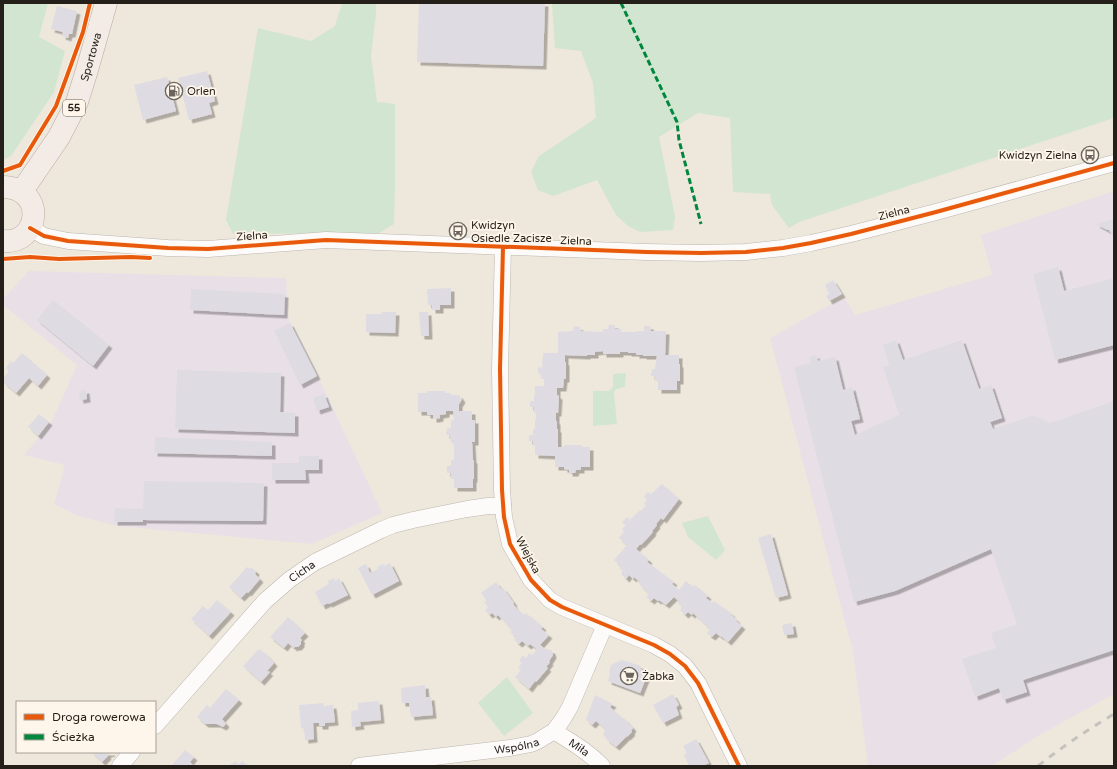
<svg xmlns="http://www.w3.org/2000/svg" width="1117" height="769" font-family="'Varela Round',sans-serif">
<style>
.industrial{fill:#e9e0e7}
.green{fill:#d2e5d1}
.building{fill:#dedce2;filter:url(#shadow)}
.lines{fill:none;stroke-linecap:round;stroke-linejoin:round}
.minor-casing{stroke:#bcb7ae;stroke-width:17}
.primary-casing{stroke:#bbaca1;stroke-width:23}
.minor{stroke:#fcfbfa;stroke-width:16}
.primary{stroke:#f3ebe6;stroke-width:22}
.rail{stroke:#c4c2bf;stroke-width:3;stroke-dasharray:7 7;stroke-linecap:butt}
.quiet{stroke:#00873e;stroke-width:3;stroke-dasharray:6 3;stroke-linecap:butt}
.cycleway-casing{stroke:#fef6eb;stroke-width:6}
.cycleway{stroke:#e8590c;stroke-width:4}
.labels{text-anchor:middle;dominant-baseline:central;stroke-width:3.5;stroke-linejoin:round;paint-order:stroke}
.shield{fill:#fef6eb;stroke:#656057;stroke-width:1}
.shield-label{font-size:10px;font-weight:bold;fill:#241f18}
.street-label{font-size:11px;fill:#241f18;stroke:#fef6eb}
.poi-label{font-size:11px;fill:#241f18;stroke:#fef6eb;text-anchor:start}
</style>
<defs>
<filter id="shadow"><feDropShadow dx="3.5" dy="3.5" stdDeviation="0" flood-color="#0004"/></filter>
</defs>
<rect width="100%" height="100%" fill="#eee7dc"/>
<!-- industrial -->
<path class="industrial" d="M1114,191V694L1041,734L992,766H868L853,652L770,338L844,297L855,315L992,275L981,235Z
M29,271L286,278L288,317L317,374L382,513L312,544L117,526L78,516L54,504L65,465L24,455L51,423L77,365L3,305V299Z"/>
<!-- green -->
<path class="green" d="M3,3H48L39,37L65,51L54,92L11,156L3,160Z
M342,3H376V14L371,56L377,102L395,104V189L394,224L379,233L233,234L226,220L258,28L311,41L335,26Z
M552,3H1114V118L799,222L789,228L772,205L770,194L733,192L730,118L698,113L659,137L675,217L673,230L640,232L628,226L616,215L597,180L553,196L538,190L531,172L539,156L596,118L593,83L581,51L555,48Z
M626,373L625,387C621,388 616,388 614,392L617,424L593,426V391H609L613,387V374Z
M708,516L725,550L716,560L688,537L682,523Z
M507,677L533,713L504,736L478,703Z"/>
<!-- building -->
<path class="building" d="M419,3H545L543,66L417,62Z
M57,6L77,11L72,34H69L68,38L62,36L63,32L51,29Z
M207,71L215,101L209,103L212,114L189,120L178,78Z
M167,77L176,111L143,120L134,85Z
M1114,219V235L1110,232L1109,230H1107L1096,224Z
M1058,267L1064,291L1114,278V345L1055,360L1033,274Z
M833,280L842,294L829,301L826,296L829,294L825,285Z
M451,288V305H440V310H432V305H428L427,289Z
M191,289L285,294L284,315L190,310Z
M53,300L109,345L93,366L37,320Z
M382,312H396L395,333L366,332V314H382Z
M419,312H428L429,336H421Z
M290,323L317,376L300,385L274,331Z
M609,325H615V329H621V332H637V331H644V326H650L651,331H666L665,355H679V364H680V381H677V390H658V381H655V376H651L652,369H655L657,356H643V355H636V353H628V352H620V354H603V351L595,352V355H587V356L565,355V362H566V379H564L563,388H557V395L559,396L558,413H556V421H557V429H558V447H564V445H582V447H590V467H581V470H576L575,473H569V470L564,469V467H555V456L535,455V446H533V441H529V435H533V429H535V420H536V413H534V407H530V401H534V395H535V386H544V379H541V374L538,373V367L542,368L543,353H558V332L573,331L574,326L580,327L581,331L603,332V329H608Z
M896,340L903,360L962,340L979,389L991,385L1002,418L990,422L993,429L1034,415L1050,423L1114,401V650L1023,680L1027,692L1003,700L999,688L975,697L962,659L996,648L991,633L1017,624L991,549L895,591L854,602L794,367L811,363L809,357L816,355L818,361L835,357L843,390L852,387L860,419L851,421L855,435L905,412L899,414L883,367L889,365L883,345Z
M22,353L47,375L38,386L29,378L16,393L3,382V378L9,371L6,368L11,361L13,363Z
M177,370L281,373L280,412L295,413V433L175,429Z
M86,390L87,399L80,400L79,391Z
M427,391H445V393H451V395H459L461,398L462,399L461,401L459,404V411H472V420H475V442H472L473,460H474V479H473V488H454V479H451V473H447V466H451V460H454V443H451L450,435H446L447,428H451V420H454L453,411H446V414L440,415V418L436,419H433V415H427V412H418V393H427Z
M324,394L329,407L317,411L313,398Z
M39,414L49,422L38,436L28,427Z
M155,437L272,442V456L154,453Z
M299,456H319V470H305L306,480H272V463H299Z
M144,481L264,483L263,521L143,520V522H114L115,508L143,509Z
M662,484L679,499L663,520L661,518L656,524L657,525L652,531L653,532L641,545L640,544L636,549L649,560L647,562L674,582L672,584L679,590L686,581L693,587L695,585L708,596L706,598L712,603L714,601L732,614L731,615L737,620L736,621L742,626L728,642L721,636V637L716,633L712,637L709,635L707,633L710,629L693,613L692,615L688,612L685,615L680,610L683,607L678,604L680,602L674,597L666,605L659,600L658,601L654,598L651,601L646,597L649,594L639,584L640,582L634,577L633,579L629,575L626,579L621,574L623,571L619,568L621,566L614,560L627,545L619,538L624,531L622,529L626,525L622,523L627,517L630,520L640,510L641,511L646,505L644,504L647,499L644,497L646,494L648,492L651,494Z
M771,534L788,595L776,598L758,538Z
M390,563L399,581L372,595L358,568L366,564L370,573L378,569L377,567L383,564L384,566Z
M247,567L249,568H252L256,571L255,574L260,579L248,593L247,592L241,598L229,587Z
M334,578L335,581L339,578L348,595L329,604L328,603L322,606L315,592L329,584L328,581Z
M496,582L501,589L503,588L514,603L513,604L517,609L524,615L526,613L543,627L541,629L549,635L540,645L545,649L551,650L552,651L553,655L549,661L550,662L546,667L548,668L536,682L535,681L529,689L515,677L521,670L518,668L522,663L519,661L523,655L526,658L529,653L532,655L537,649L530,644L528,646L522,641L519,644L514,640L516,637L510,632L512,630L498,615L496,617L492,613L489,615L485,610L488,607L484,602L487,601L481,593Z
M217,600L231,612L209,636L191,619L203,606L208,610Z
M288,617L305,633L300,638L302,640L301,641V644L298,647H295L294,648L288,643L284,648L270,637Z
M792,623L794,634L784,635L782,625Z
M259,649L266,654L274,663L267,671L270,672L261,682L243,666Z
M622,660L641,666L640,669L648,673L640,693L608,681L610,674L609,672L611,665Z
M425,685L426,697H431L433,715L411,717L409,703H402L401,688Z
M226,689L239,700L222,719L226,724L223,727L217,724H205L197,717L207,705L210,708Z
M673,694L679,705L676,707L679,715L663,723L653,705Z
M595,695L613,704L610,707L623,719L624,718L633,728L631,731L632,732L627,737V736L616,747L606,739V738L603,734L606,730L596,721L592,725L586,720Z
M379,701L381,720L360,722L361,726L352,727L351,711L358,710V703Z
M323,703L324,706L333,705L335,722L325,723V726H319V723H313L314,739L305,740L304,728H301L299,705Z
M696,739L709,763L702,766H689L684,755L687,753L683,746Z
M185,750L194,757L190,762L194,766H171Z
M91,752H112L110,754L109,753L107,755L108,756L102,762Z
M236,761L238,764L243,761L247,766H228Z"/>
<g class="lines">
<defs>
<g id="minor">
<path d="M30,228L44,236L68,241L168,248L208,249L326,240L646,252L701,253L746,252L783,248L811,243L851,234L936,212L1114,163"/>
<path d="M503,247L500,369L502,490L504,517L510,544L531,580L550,600L562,607L654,645L670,654L685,666L698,683L739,766"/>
<path id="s1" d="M155,726L265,601L289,580L315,562L381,530L393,525L413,520L467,509L488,506H503"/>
<path id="s2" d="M554,731C571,742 588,751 602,766"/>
<path d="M120,766L132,752"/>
<path id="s3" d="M359,766L510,748L531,744L538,741L554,731L563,719L570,707L605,625"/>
</g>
<g id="primary">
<path d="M3,187C47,188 40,245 3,241"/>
<path id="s4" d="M22,191L59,137L77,102L87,70L106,3"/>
</g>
</defs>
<!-- minor casing -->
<use href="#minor" class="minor-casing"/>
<!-- primary casing -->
<use href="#primary" class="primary-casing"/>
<!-- minor -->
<use href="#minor" class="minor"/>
<!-- primary -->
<use href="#primary" class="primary"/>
<!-- rail -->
<path class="rail" d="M1038,766C1062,747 1087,730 1114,714"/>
<!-- quiet -->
<path class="quiet" d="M621,3L677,122L679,140L701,224"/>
<defs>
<path id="cycleway" d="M3,171L20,165L56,106L83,32L90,3
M30,228L44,236L68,241L168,248L208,249L326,240L646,252L701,253L746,252L783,248L811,243L851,234L936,212L1114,163
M503,247L500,369L502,490L504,517L510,544L531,580L550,600L562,607L654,645L670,654L685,666L698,683L739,766
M3,259L30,257L59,259L131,257L150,258"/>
</defs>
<!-- cycleway casing -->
<use href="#cycleway" class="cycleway-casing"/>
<!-- cycleway -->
<use href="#cycleway" class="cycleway"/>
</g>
<!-- icons -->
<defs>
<symbol id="fuel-ring" viewBox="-11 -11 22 22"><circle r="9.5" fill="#fef6eb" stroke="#6b655d" stroke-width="1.5"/><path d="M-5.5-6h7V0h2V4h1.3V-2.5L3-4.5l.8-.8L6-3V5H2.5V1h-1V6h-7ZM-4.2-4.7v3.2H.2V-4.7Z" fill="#6b655d"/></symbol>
<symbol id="bus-ring" viewBox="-11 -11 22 22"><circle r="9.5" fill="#fef6eb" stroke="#6b655d" stroke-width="1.5"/><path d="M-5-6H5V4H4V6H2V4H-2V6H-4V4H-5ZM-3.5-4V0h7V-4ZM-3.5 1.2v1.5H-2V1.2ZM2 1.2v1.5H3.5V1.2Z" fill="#6b655d"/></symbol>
<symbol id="supermarket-ring" viewBox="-11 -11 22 22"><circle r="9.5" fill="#fef6eb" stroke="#6b655d" stroke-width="1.5"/><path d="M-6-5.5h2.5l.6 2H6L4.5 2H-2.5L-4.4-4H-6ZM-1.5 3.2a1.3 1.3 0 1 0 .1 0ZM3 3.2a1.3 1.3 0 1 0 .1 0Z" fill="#6b655d"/></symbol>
</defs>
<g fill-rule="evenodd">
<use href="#fuel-ring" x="164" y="81" width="20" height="20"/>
<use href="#bus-ring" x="1080" y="145" width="20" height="20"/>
<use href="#bus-ring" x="448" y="221" width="20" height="20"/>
<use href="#supermarket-ring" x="619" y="666" width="20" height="20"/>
</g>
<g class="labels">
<!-- shield labels -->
<rect class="shield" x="63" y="100" width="22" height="16" rx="3"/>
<g class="shield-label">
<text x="74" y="108">55</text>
</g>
<!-- street labels -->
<g class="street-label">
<text stroke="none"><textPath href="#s4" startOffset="152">Sportowa</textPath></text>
<text transform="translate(894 213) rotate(-14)">Zielna</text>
<text transform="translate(252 236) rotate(-4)">Zielna</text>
<text transform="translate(576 241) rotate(2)">Zielna</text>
<text transform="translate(528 555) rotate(62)">Wiejska</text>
<text stroke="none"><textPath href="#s1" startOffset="214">Cicha</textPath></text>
<text stroke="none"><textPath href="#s3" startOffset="159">Wspólna</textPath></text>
<text stroke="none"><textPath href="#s2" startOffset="30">Miła</textPath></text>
</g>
<!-- poi labels -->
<g class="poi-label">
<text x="187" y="91">Orlen</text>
<text x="1077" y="155" text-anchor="end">Kwidzyn Zielna</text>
<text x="471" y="225">Kwidzyn<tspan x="471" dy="13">Osiedle Zacisze</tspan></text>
<text x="642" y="676">Żabka</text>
</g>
</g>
<!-- border -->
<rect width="1117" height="769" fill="none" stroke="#241f18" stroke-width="8"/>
<!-- legend -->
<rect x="16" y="701" width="140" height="52" fill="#fef6eb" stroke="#a7a097"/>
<rect x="24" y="714" width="20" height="6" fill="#e8590c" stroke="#a7a097"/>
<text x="52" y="721" font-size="12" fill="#241f18">Droga rowerowa</text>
<rect x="24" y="734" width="20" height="6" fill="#00873e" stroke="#a7a097"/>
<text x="52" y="741" font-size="12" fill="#241f18">Ścieżka</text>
</svg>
